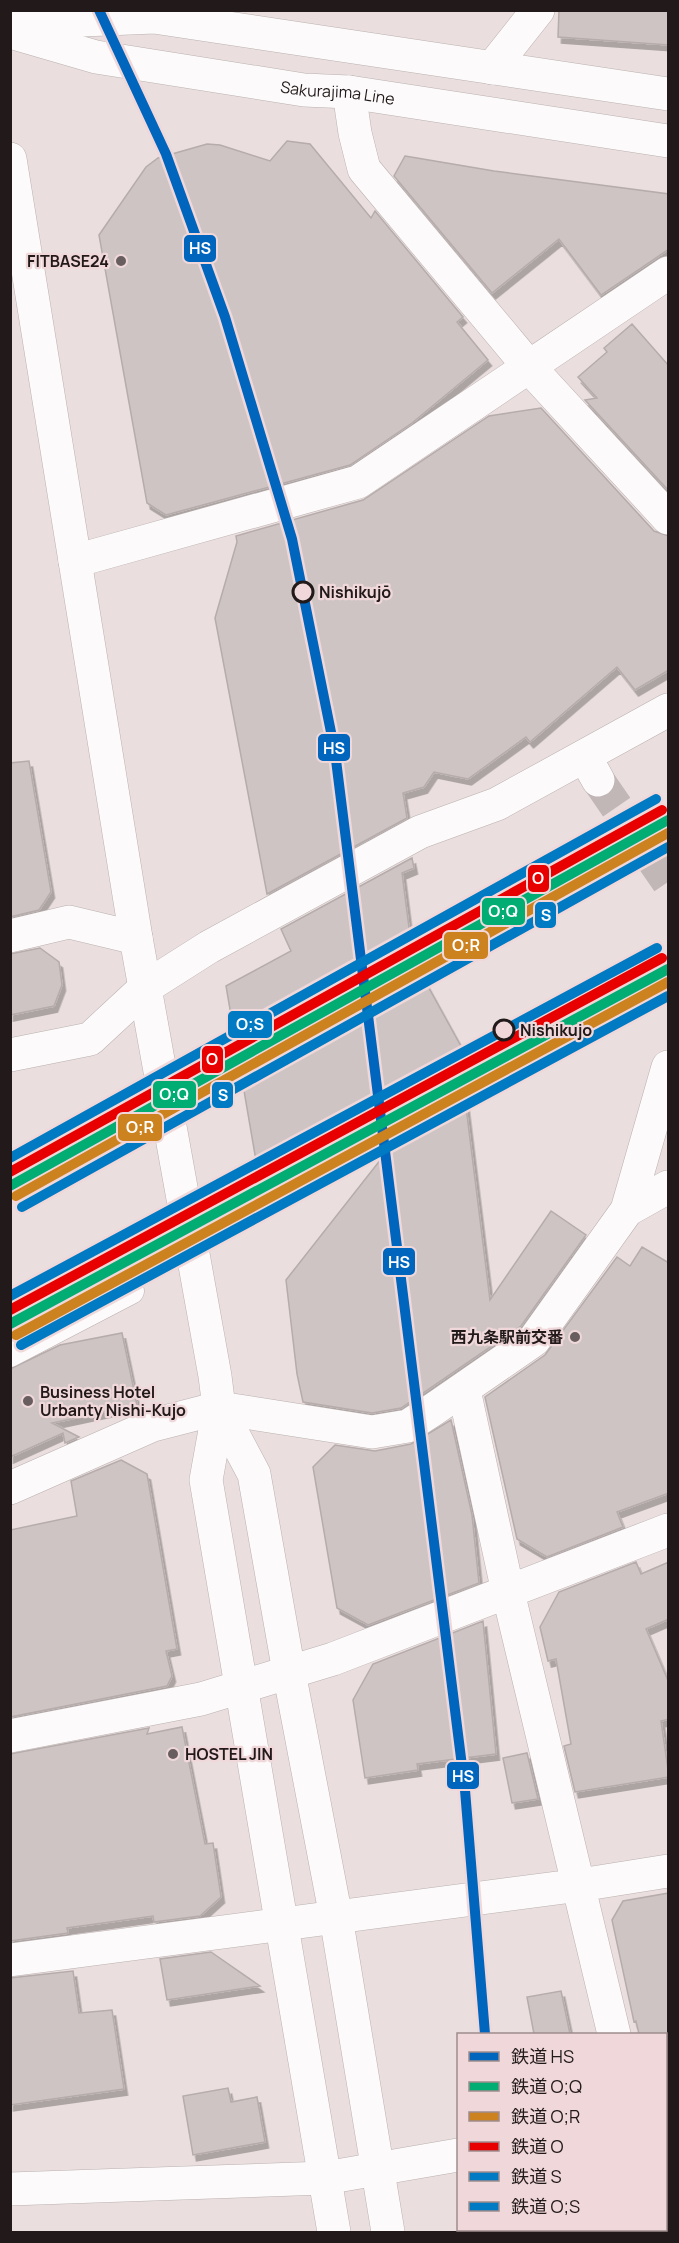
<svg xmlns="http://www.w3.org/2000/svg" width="679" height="2243" font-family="Manrope,'Noto Sans JP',sans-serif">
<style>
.building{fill:#cec4c4;stroke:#b6acac;stroke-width:1.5;filter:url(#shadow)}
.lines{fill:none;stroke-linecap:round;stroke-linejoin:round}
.pedestrian-tunnel{stroke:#c2b7b7;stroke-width:33;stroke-dasharray:33 16;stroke-linecap:butt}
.service-casing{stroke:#bbb1b1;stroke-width:27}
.pedestrian-casing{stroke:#bbb1b1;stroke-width:34}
.minor-casing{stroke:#bbb1b1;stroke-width:34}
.tertiary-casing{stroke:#bbb1b1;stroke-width:34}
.service{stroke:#fcfafa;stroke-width:26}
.pedestrian{stroke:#fcfafa;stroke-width:33}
.minor{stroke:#fcfafa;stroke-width:33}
.tertiary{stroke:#fcfafa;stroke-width:33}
.rail-1-casing{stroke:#f0d8da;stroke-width:15}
.rail-2-casing{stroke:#f0d8da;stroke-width:15}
.rail-3-casing{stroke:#f0d8da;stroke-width:15}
.rail-4-casing{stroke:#f0d8da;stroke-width:15}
.rail-5-casing{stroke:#f0d8da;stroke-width:15}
.rail-6-casing{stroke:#f0d8da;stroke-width:15}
.rail-1{stroke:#0065bd;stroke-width:10}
.rail-2{stroke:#02ad73;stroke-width:10}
.rail-3{stroke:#cc821e;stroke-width:10}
.rail-4{stroke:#e80000;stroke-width:10}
.rail-5{stroke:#007ac2;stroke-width:10}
.rail-6{stroke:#007ac2;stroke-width:10}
.poi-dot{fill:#685e5f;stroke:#f0d8da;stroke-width:2}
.stop-dot{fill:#f0d8da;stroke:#22191a;stroke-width:3}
.labels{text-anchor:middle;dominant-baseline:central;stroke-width:4.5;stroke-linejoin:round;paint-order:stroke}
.street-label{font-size:16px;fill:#22191a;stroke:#f0d8da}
.poi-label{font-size:16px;font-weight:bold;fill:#22191a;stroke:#f0d8da;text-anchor:end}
.stop-label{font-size:16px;font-weight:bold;fill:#22191a;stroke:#f0d8da;text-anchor:start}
.line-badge{stroke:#f0d8da;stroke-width:2}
.badge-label{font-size:16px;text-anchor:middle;font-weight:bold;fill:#fff}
</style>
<defs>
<filter id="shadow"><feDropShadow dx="3.5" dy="6" stdDeviation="0" flood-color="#0004"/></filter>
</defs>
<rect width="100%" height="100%" fill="#eadede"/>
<!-- building -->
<path class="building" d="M559,10H669V45L558,37Z
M287,141L310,144L371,218L375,211L463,317L457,322L488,360L412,423L350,465L166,515L147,503L99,235L146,167L158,158L207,144L220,145L270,161Z
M405,156L494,171L669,194V249L601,295L559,239L492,293L394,176Z
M632,324L669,366V491L585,400L597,398L578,377L607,352L604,348Z
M541,408L654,531L669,536V670L635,690L617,667L530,742L526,737L468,779L434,772L424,787L403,793L407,818L267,894L215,618L237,542L236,536L363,500L489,416Z
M29,761L51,892L39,910L10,917V763Z
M412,858L414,868L402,873L413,959L484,1088L465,1099L490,1300L551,1211L586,1235L521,1326L401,1408L372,1413L303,1402L297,1374L286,1280L396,1140L264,1207L226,986L291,951L281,929Z
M40,948L59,962L62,985L54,1006L10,1015V954Z
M642,1247L669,1263V1493L617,1512L623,1527L547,1557L517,1539L485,1397L545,1355L617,1257L630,1266Z
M122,1333L137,1405L52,1423L79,1437L65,1443L63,1433L10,1457V1369L60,1345Z
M451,1420L472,1515L479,1583L368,1625L337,1608L313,1467L335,1445L375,1451L411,1444Z
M121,1460L147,1474L177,1649L166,1651L172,1676L167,1686L10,1717V1530L77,1516L71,1481Z
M636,1562L641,1574L669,1562V1619L646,1629L669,1683V1719L661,1721L669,1777L575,1792L564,1746L571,1744L556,1659L548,1661L540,1627L559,1592Z
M483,1621L496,1754L417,1764L418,1770L365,1778L353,1700L373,1664Z
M182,1727L205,1844L213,1843L221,1897L200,1916L154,1922L153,1916L67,1928L68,1933L10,1941V1754L149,1728L147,1734Z
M527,1753L538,1799L512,1803L503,1758Z
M669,1893V2034H639L636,2021L634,2022L612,1920L623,1901Z
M211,1952L260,1986L167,2000L160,1959Z
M73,1971L79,2013L112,2010L124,2089L10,2105V1978Z
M561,1991L570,2034H534L527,1997Z
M228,2088L231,2102L257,2097L265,2142L193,2155L183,2096Z"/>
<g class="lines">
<!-- pedestrian-tunnel -->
<path class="pedestrian-tunnel" d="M598,780L668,882"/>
<defs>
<path id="service" d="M10,1354L131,1291"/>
<path id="pedestrian" d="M585,757L598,780"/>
<path id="minor" d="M492,68L538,10
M349,92L355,133L364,169L530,368L668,518
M75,561L358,482L668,273
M10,936L69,922L136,938
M10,1055L90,1039L146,987L209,947L420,832L497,804L668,710
M627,1210L668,1187
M464,1390L508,1592L614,2034
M10,1488L153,1425L219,1408L372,1432L408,1426L434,1409L534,1340L627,1210L668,1067
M10,1736L201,1699L333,1659L668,1530
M10,1960L580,1885L668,1871
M666,2114H668
M10,2189L325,2178L458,2155"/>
<g id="tertiary">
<path d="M12,23L154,17L668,94"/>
<path id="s1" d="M10,32L96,57L304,90L349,92L668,141"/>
<path d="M10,159L136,938L215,1376L219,1408L206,1480L334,2232"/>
<path d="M219,1408L254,1474L289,1672L336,1917L388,2232"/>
</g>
</defs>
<!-- service casing -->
<use href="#service" class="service-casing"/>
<!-- pedestrian casing -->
<use href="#pedestrian" class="pedestrian-casing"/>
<!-- minor casing -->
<use href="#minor" class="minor-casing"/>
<!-- tertiary casing -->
<use href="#tertiary" class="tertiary-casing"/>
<!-- service -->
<use href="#service" class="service"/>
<!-- pedestrian -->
<use href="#pedestrian" class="pedestrian"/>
<!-- minor -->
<use href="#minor" class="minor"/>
<!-- tertiary -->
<use href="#tertiary" class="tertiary"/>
<defs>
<path id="rail-1" d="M99,10L166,154L225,317L292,539L335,752L465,1790L485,2034"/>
<path id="rail-2" d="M10,1186L668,820
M10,1324L668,969"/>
<path id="rail-3" d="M16,1196L668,833
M16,1335L668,982"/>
<path id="rail-4" d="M10,1172L662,810
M10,1310L662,958"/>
<path id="rail-5" d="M22,1207L668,847
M21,1345L668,996"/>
<path id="rail-6" d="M10,1158L656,799
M10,1296L657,948"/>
</defs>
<!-- rail-1 casing -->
<use href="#rail-1" class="rail-1-casing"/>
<!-- rail-2 casing -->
<use href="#rail-2" class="rail-2-casing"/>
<!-- rail-3 casing -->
<use href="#rail-3" class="rail-3-casing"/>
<!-- rail-4 casing -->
<use href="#rail-4" class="rail-4-casing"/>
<!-- rail-5 casing -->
<use href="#rail-5" class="rail-5-casing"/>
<!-- rail-6 casing -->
<use href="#rail-6" class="rail-6-casing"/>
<!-- rail-1 -->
<use href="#rail-1" class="rail-1"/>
<!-- rail-2 -->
<use href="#rail-2" class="rail-2"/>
<!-- rail-3 -->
<use href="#rail-3" class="rail-3"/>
<!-- rail-4 -->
<use href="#rail-4" class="rail-4"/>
<!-- rail-5 -->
<use href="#rail-5" class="rail-5"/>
<!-- rail-6 -->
<use href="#rail-6" class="rail-6"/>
</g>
<!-- markers -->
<g class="poi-dot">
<circle cx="121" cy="261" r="6"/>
<circle cx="575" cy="1337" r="6"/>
<circle cx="28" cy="1401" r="6"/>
<circle cx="173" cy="1754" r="6"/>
</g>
<g class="stop-dot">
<circle cx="303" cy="592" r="10"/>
<circle cx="504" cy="1030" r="10"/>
</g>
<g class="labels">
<!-- street labels -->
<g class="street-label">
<text stroke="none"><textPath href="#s1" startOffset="334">Sakurajima Line</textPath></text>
</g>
<!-- poi labels -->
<g class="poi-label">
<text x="109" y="261">FITBASE24</text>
<text x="563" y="1337">西九条駅前交番</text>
<text x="40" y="1392" text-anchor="start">Business Hotel<tspan x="40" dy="18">Urbanty Nishi-Kujo</tspan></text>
<text x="185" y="1754" text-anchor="start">HOSTEL JIN</text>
</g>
<!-- stop labels -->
<g class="stop-label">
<text x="319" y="592">Nishikujō</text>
<text x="520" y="1030">Nishikujo</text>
</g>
</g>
<g class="line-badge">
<rect x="183" y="234" width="34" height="29" rx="6" fill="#0065bd"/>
<rect x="317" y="733" width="34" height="29" rx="6" fill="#0065bd"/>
<rect x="527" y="864" width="23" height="29" rx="6" fill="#e80000"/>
<rect x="481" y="897" width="45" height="29" rx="6" fill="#02ad73"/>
<rect x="534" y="901" width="23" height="28" rx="6" fill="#007ac2"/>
<rect x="443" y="931" width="46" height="29" rx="6" fill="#cc821e"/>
<rect x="227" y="1010" width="46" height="29" rx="6" fill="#007ac2"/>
<rect x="201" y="1045" width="23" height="29" rx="6" fill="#e80000"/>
<rect x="152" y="1080" width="45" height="29" rx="6" fill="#02ad73"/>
<rect x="211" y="1081" width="23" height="28" rx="6" fill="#007ac2"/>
<rect x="117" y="1113" width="46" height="29" rx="6" fill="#cc821e"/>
<rect x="382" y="1247" width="34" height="29" rx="6" fill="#0065bd"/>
<rect x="446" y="1761" width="34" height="29" rx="6" fill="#0065bd"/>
</g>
<g class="badge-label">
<text x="200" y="254">HS</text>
<text x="334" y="754">HS</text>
<text x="538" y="884">O</text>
<text x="503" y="917">O;Q</text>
<text x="546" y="921">S</text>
<text x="466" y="951">O;R</text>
<text x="250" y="1030">O;S</text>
<text x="212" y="1065">O</text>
<text x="174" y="1100">O;Q</text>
<text x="223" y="1101">S</text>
<text x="140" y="1133">O;R</text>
<text x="399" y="1268">HS</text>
<text x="463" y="1782">HS</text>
</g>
<!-- border -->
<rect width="679" height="2243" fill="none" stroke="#22191a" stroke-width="24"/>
<!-- legend -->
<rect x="457" y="2033" width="210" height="198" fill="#f0d8da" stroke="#9e8c8d" stroke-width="1.5"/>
<rect x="469" y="2052" width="30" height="9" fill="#0065bd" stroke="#9e8c8d" stroke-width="1.5"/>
<text x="511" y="2063" font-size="18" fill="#22191a">鉄道 HS</text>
<rect x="469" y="2082" width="30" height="9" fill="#02ad73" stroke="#9e8c8d" stroke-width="1.5"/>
<text x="511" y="2093" font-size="18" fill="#22191a">鉄道 O;Q</text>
<rect x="469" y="2112" width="30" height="9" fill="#cc821e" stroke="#9e8c8d" stroke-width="1.5"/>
<text x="511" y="2123" font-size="18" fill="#22191a">鉄道 O;R</text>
<rect x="469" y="2142" width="30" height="9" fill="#e80000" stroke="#9e8c8d" stroke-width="1.5"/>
<text x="511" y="2153" font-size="18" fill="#22191a">鉄道 O</text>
<rect x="469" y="2172" width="30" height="9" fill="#007ac2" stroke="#9e8c8d" stroke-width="1.5"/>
<text x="511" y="2183" font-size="18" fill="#22191a">鉄道 S</text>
<rect x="469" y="2202" width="30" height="9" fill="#007ac2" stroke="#9e8c8d" stroke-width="1.5"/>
<text x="511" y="2213" font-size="18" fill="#22191a">鉄道 O;S</text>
</svg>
